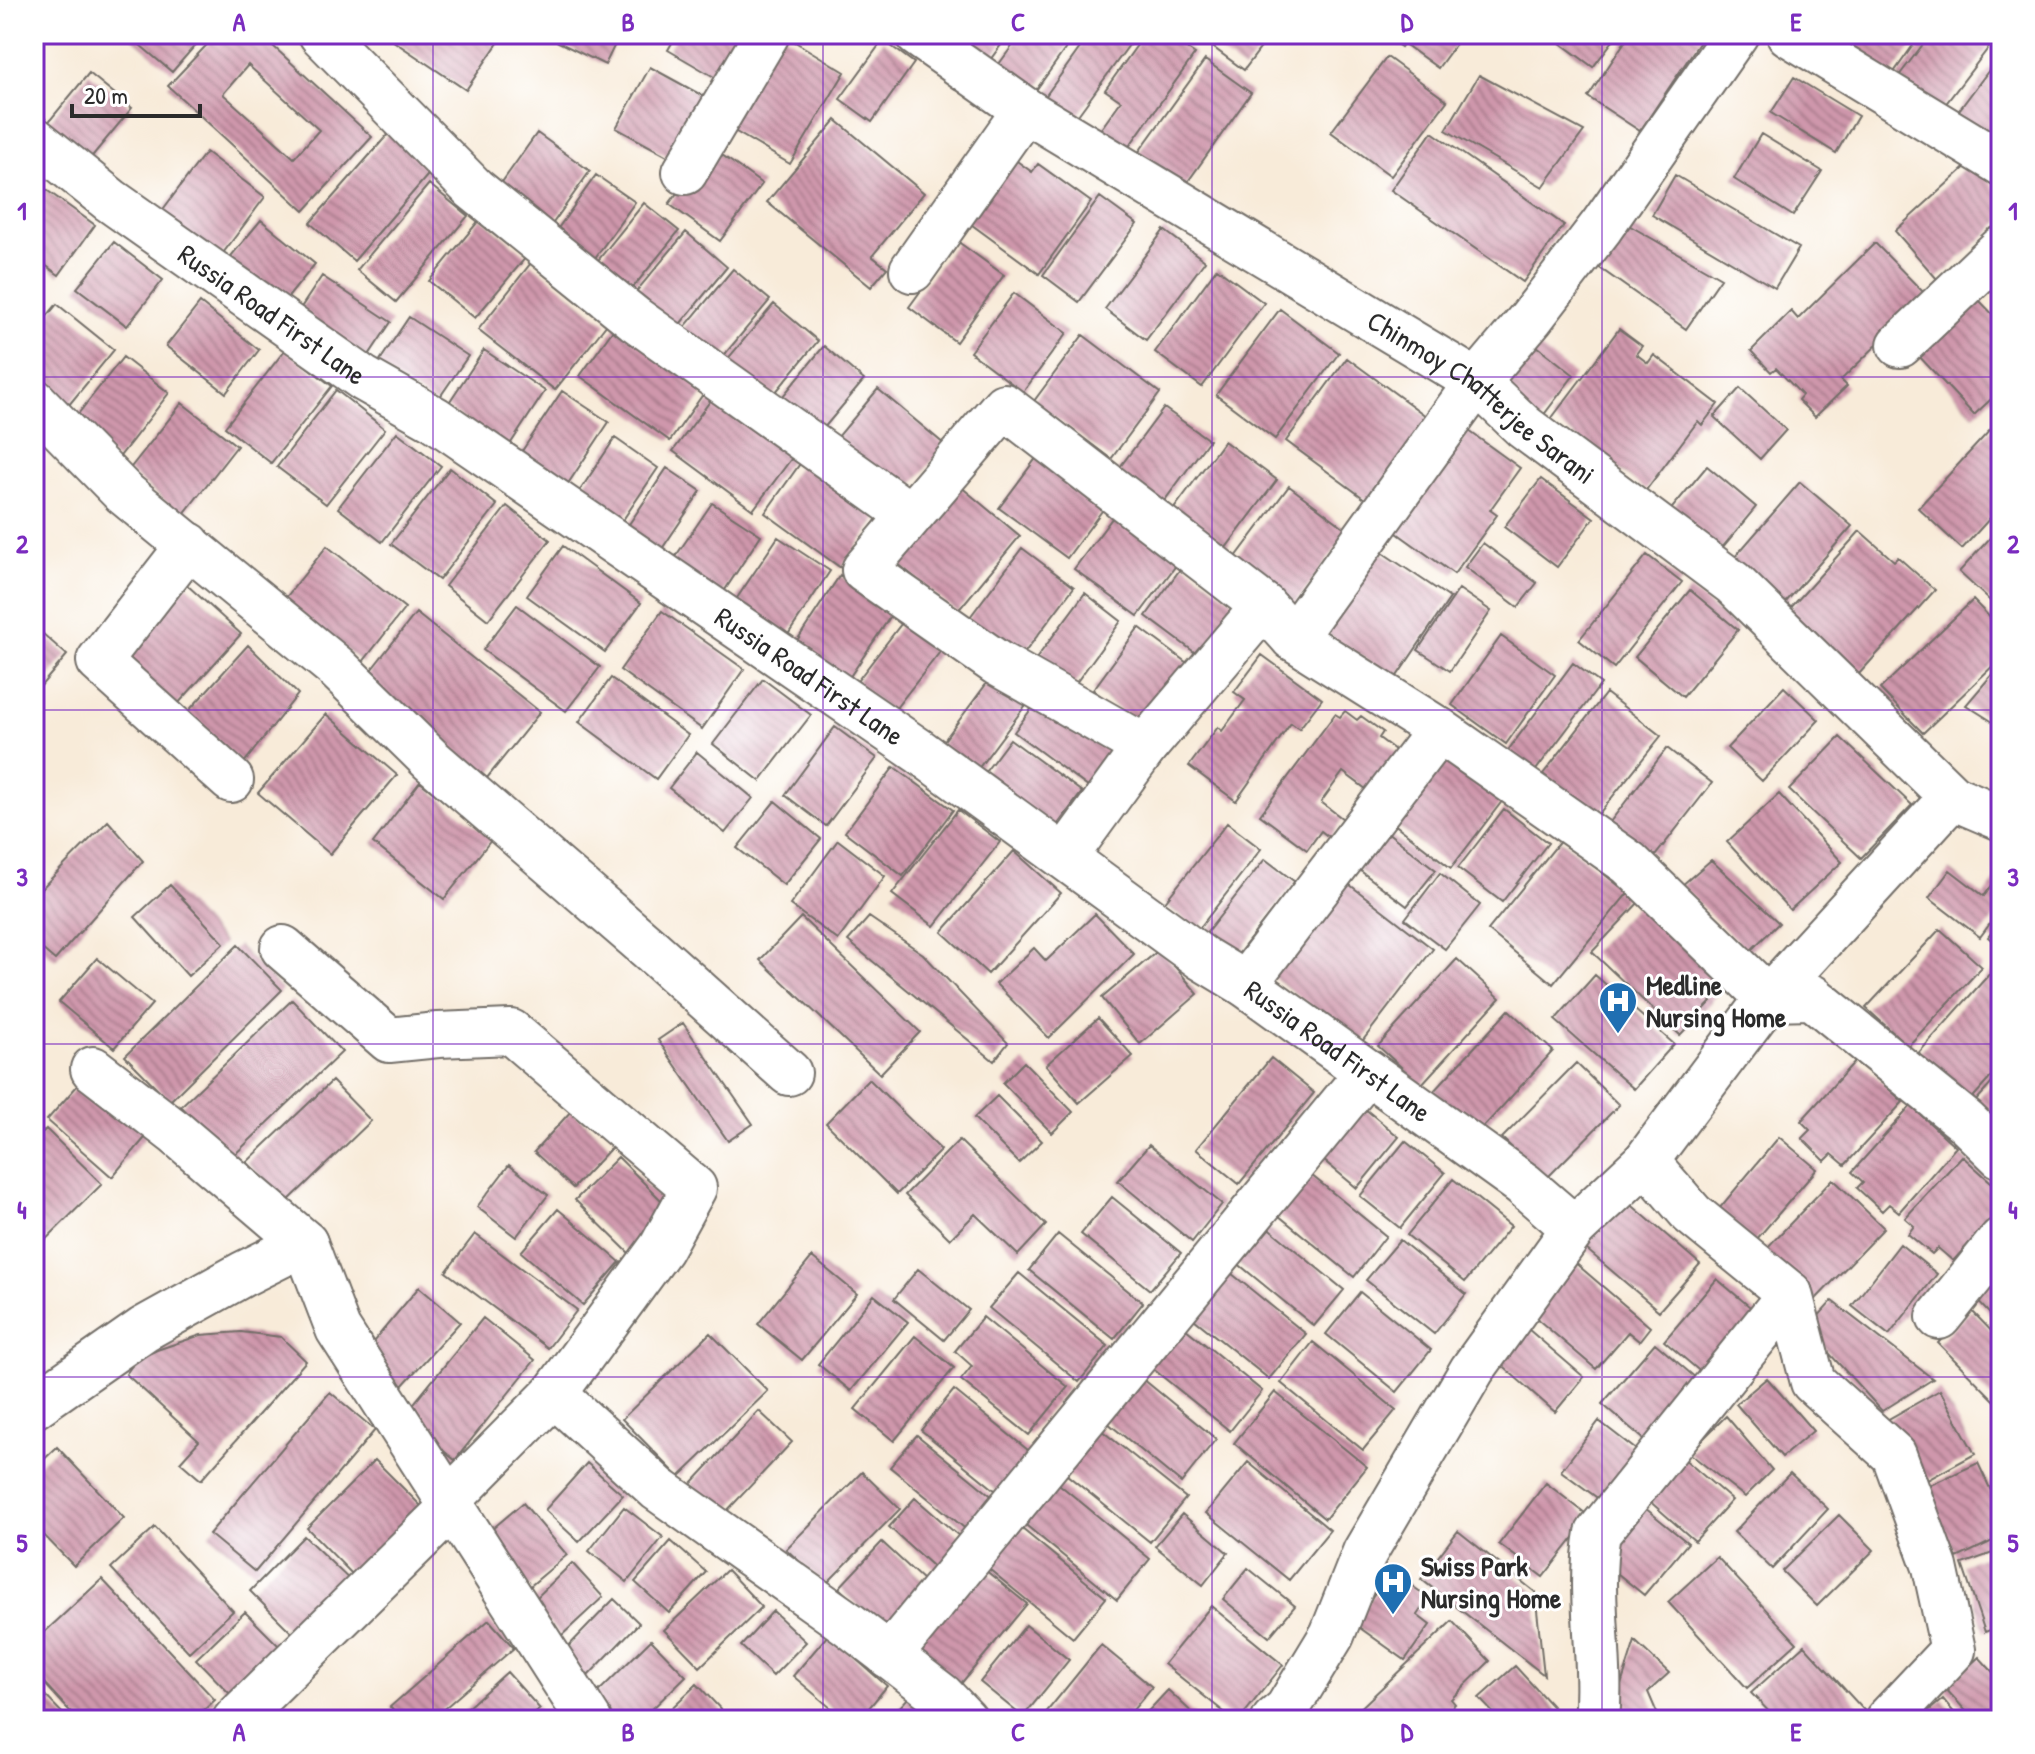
<svg xmlns="http://www.w3.org/2000/svg" width="2035" height="1754" font-family="'Patrick Hand',sans-serif">
<style>
.building{fill:url(#building-back-hatch);fill-rule:evenodd}
.lines{fill:none;stroke-linecap:round;stroke-linejoin:round}
.minor-casing{stroke:#736e68;stroke-width:48}
.minor{stroke:#fff;stroke-width:44}
.grid{fill:none;stroke:#7b2cbf;stroke-width:2;stroke-opacity:0.55}
.labels{text-anchor:middle;dominant-baseline:central;stroke-width:6;stroke-linejoin:round;paint-order:stroke}
.street-label{font-size:28px;fill:#2b2b2b;stroke:#fff}
.poi-label{font-size:28px;font-weight:bold;fill:#2b2b2b;stroke:#fff;text-anchor:start}
.neatline{fill:none;stroke:#7b2cbf;stroke-width:3}
.grid-label{font-size:26px;text-anchor:middle;font-weight:bold;fill:#7b2cbf}
</style>
<defs>
<pattern id="building-back-hatch" width="6" height="6" patternUnits="userSpaceOnUse" patternTransform="scale(2)"><rect width="6" height="6" fill="#cf97ac"/><path d="M-1 5l2 2M0 0l6 6M5-1l2 2" fill="none" stroke="#a87b8c"/></pattern>
</defs>
<rect width="100%" height="100%" fill="#fff"/>
<filter id="ink" filterUnits="userSpaceOnUse"><feTurbulence type="fractalNoise" baseFrequency=".0125" numOctaves="2"/><feDisplacementMap in="SourceGraphic" scale="16" xChannelSelector="R" yChannelSelector="G"/><feConvolveMatrix kernelMatrix="1 2 1 2 8 2 1 2 1" color-interpolation-filters="sRGB"/></filter>
<filter id="wash" filterUnits="userSpaceOnUse"><feTurbulence type="fractalNoise" baseFrequency=".006" numOctaves="4" result="noise"/><feDisplacementMap in="SourceGraphic" scale="32" xChannelSelector="R" yChannelSelector="G"/><feGaussianBlur stdDeviation="1.8" result="paint"/><feColorMatrix in="noise" values="0 0 0 0 0 0 0 0 0 0 0 0 0 0 0 0 0 1.4 0 .05"/><feComposite in="paint" operator="in"/></filter>
<g filter="url(#wash)">
<rect width="100%" height="100%" fill="#f8ebd9"/>
<g id="blocks">
<!-- building -->
<path class="building" d="M127,34H205L172,72Z
M217,34H260L372,137L304,211L168,86ZM248,65L319,130L294,158L223,94Z
M383,34H504L466,90Z
M542,34H620L605,65Z
M677,34H758L728,85L668,50Z
M782,34L845,72L790,164L721,123Z
M944,34H1009L987,64Z
M1021,34H1076L1036,90L999,64Z
M1090,34H1137L1073,122L1042,101Z
M1145,34H1166L1195,54L1120,159L1093,140L1121,101L1105,90Z
M1195,34H1271L1244,70Z
M1382,34H1410L1401,47Z
M1414,34H1463L1438,68L1406,45Z
M1548,34H1618L1593,67Z
M1630,34H1705L1640,131L1588,97Z
M1858,34H1921L1887,82L1845,52Z
M1931,34H1999L1941,110L1898,77Z
M883,40L914,63L872,122L840,99Z
M2001,54V151L1954,117Z
M1387,57L1447,101L1391,176L1331,132Z
M1205,60L1251,93L1179,194L1133,160Z
M650,67L714,102L680,163L616,128Z
M89,73L132,108L84,166L41,131Z
M1479,75L1584,131L1543,187L1446,130Z
M1794,77L1858,116L1836,153L1771,113Z
M836,120L924,193L872,256L887,268L871,287L767,202Z
M390,132L433,169L354,261L310,223Z
M1432,132L1564,225L1523,282L1391,190Z
M537,133L590,171L548,230L495,192Z
M1761,134L1822,171L1793,216L1734,179Z
M711,147L762,184L720,241L669,204Z
M206,152L265,197L217,261L158,216Z
M1010,156L1032,172L1038,164L1091,202L1039,274L964,219Z
M1971,162L2001,195V221L1937,279L1895,231Z
M596,175L635,202L587,269L549,241Z
M1675,175L1799,248L1775,288L1652,215Z
M34,181L95,225L59,275L34,257Z
M429,184L468,216L396,302L357,270Z
M1100,197L1137,224L1079,302L1043,275Z
M644,203L679,231L626,296L591,269Z
M481,218L527,256L475,318L429,281Z
M1618,219L1721,278L1686,329L1587,259Z
M261,220L315,264L281,306L226,262Z
M1164,230L1205,261L1146,340L1105,309Z
M686,232L727,267L676,329L634,294Z
M957,241L1004,275L956,342L909,307Z
M114,242L163,280L127,326L77,288Z
M1875,243L1927,296L1841,380L1847,386L1815,417L1798,400L1802,395L1776,368L1771,372L1751,351L1791,311L1798,319Z
M531,263L607,324L555,390L478,330Z
M1217,268L1264,303L1202,387L1155,352Z
M733,269L770,300L720,360L683,329Z
M322,276L391,322L367,358L298,312Z
M1014,293L1067,333L1023,392L970,352Z
M1977,298L2001,323V390L1974,415L1917,354Z
M200,303L259,350L226,393L166,346Z
M57,304L114,350L64,411L34,386V332Z
M774,304L818,341L770,399L725,362Z
M1280,309L1339,353L1275,439L1216,395Z
M409,317L468,356L435,404L377,365Z
M616,326L706,390L670,441L580,376Z
M1619,329L1642,346L1636,354L1648,363L1654,355L1718,404L1702,425L1698,421L1646,490L1551,419Z
M1083,335L1160,393L1111,459L1034,401Z
M1528,339L1574,375L1539,421L1505,395L1506,367Z
M824,346L864,380L818,435L778,402Z
M285,350L332,386L271,463L225,427Z
M484,350L545,391L507,449L446,407Z
M123,357L169,393L117,460L71,423Z
M1347,358L1430,419L1369,502L1286,441Z
M1740,388L1786,430L1760,459L1714,417Z
M878,389L945,445L900,500L832,444Z
M336,390L385,429L326,504L277,467Z
M562,391L609,422L565,488L518,457Z
M714,396L794,455L753,510L673,451Z
M182,403L237,446L183,515L128,471Z
M1164,408L1209,440L1162,504L1117,471Z
M1992,428L2001,437V506L1962,549L1918,508Z
M1469,431L1520,468L1490,510L1497,515L1454,574L1390,528L1440,458L1446,463Z
M397,432L441,466L382,542L338,508Z
M615,438L658,468L612,536L569,507Z
M1224,441L1277,480L1225,549L1173,510Z
M1043,449L1110,500L1067,558L999,508Z
M802,461L879,516L841,568L765,513Z
M1707,466L1756,507L1712,560L1663,519Z
M450,468L497,505L439,580L391,544Z
M667,468L701,491L653,562L619,539Z
M1541,479L1594,518L1557,567L1504,527Z
M1800,482L1852,526L1779,610L1728,565Z
M960,486L1020,536L957,612L897,563Z
M1289,486L1349,531L1293,606L1233,561Z
M712,503L761,535L719,599L669,566Z
M507,506L550,540L488,620L445,586Z
M1119,509L1183,556L1138,616L1074,569Z
M2001,526V611L1959,572Z
M1860,531L1894,561L1898,557L1935,590L1858,675L1787,612Z
M778,537L830,571L783,642L731,607Z
M1483,543L1537,583L1518,607L1465,567Z
M327,546L405,608L362,663L284,600Z
M563,546L641,603L605,652L527,596Z
M1022,548L1074,587L1019,660L967,621Z
M1380,551L1450,598L1395,679L1325,632Z
M1647,555L1682,582L1614,668L1579,640Z
M1184,564L1244,609L1205,660L1146,616Z
M840,575L894,611L849,678L796,642Z
M187,585L241,634L176,706L122,657Z
M1459,589L1491,611L1450,671L1418,650Z
M1690,590L1738,630L1683,697L1635,657Z
M1085,593L1121,621L1073,687L1036,659Z
M1973,600L2001,629V658L1923,733L1880,689Z
M517,605L600,667L566,711L483,650Z
M662,611L744,669L702,729L620,670Z
M416,613L540,712L487,778L364,679Z
M905,619L943,648L892,713L855,684Z
M34,626L67,655L34,694Z
M1139,627L1191,666L1144,728L1093,690Z
M1501,636L1555,675L1506,744L1452,705Z
M248,645L298,694L243,764L184,716Z
M1262,655L1322,699L1299,729L1291,723L1236,801L1189,766L1218,727L1222,731L1245,700L1234,692Z
M1573,663L1601,684L1533,774L1506,753Z
M2001,664V727L1966,705Z
M996,671L1031,698L969,781L934,754Z
M611,678L688,735L656,779L579,722Z
M763,679L811,715L760,781L713,744Z
M1784,687L1819,720L1762,781L1727,748Z
M1606,693L1661,736L1597,816L1543,774Z
M1041,696L1115,752L1088,787L1014,732Z
M1345,711L1357,720L1361,716L1383,732L1379,738L1399,753L1370,792L1343,772L1321,802L1343,819L1330,838L1321,831L1307,850L1260,815L1335,714L1340,717Z
M326,714L397,775L330,854L258,793Z
M835,727L877,758L826,826L785,795Z
M1840,737L1912,805L1861,858L1789,790Z
M1010,739L1082,792L1052,832L980,779Z
M1667,748L1712,783L1655,856L1610,822Z
M697,752L753,798L725,833L669,788Z
M1445,755L1503,800L1451,868L1393,823Z
M894,767L953,810L903,876L845,832Z
M420,782L492,839L444,899L373,843Z
M1779,794L1842,862L1790,910L1727,842Z
M775,801L821,839L784,885L737,848Z
M1504,809L1548,843L1502,902L1458,868Z
M958,810L1000,842L934,926L892,894Z
M108,821L143,861L55,960L34,942V896Z
M1227,823L1261,849L1198,930L1164,903Z
M1387,832L1436,870L1407,906L1358,869Z
M838,840L885,876L838,940L790,905Z
M1561,840L1628,893L1553,984L1488,930Z
M1014,851L1061,893L988,974L942,932Z
M1265,859L1295,882L1235,958L1205,935Z
M1711,860L1779,923L1749,952L1681,886Z
M1950,870L1984,896L2001,873V909L1980,937L1929,898Z
M1440,873L1480,905L1445,949L1405,919Z
M1341,878L1433,949L1360,1044L1267,972Z
M170,885L224,943L188,976L135,917Z
M1640,901L1728,984L1680,1035L1592,952Z
M1095,914L1134,954L1049,1038L996,984L1034,948L1046,961Z
M801,917L920,1032L880,1074L760,960Z
M869,917L923,954L1008,1043L994,1061L848,941Z
M2001,920V948L1988,937Z
M1940,929L1982,967L1908,1046L1866,1008Z
M238,945L282,990L170,1101L125,1056Z
M1160,949L1198,994L1140,1044L1102,998Z
M97,958L152,1004L114,1048L59,1002Z
M1457,959L1500,998L1421,1085L1378,1046Z
M1993,970L2001,977V1066L1967,1104L1915,1057Z
M1595,975L1674,1044L1634,1089L1555,1020Z
M292,1000L342,1052L230,1159L181,1106Z
M1509,1010L1553,1051L1477,1134L1432,1093Z
M1098,1018L1133,1056L1079,1103L1046,1065Z
M683,1023L753,1124L728,1141L658,1040Z
M1271,1058L1314,1093L1239,1184L1196,1149Z
M1857,1059L1903,1102L1845,1165L1832,1154L1825,1161L1802,1138L1810,1130L1801,1121Z
M1024,1062L1073,1112L1052,1133L1003,1083Z
M1576,1063L1619,1105L1545,1180L1502,1138Z
M2001,1073V1129L1973,1104Z
M85,1077L149,1133L112,1177L47,1120Z
M869,1079L941,1150L897,1194L826,1123Z
M332,1081L371,1121L286,1203L247,1162Z
M997,1096L1042,1141L1019,1163L974,1118Z
M1911,1106L1956,1147L1899,1212L1889,1204L1882,1211L1857,1188L1863,1182L1852,1172Z
M1364,1108L1399,1137L1357,1188L1322,1159Z
M572,1110L612,1147L573,1188L534,1152Z
M46,1129L102,1184L34,1251V1141Z
M1779,1137L1817,1169L1750,1247L1713,1216Z
M959,1140L1046,1225L1018,1255L975,1214L950,1239L905,1195Z
M1405,1141L1445,1173L1400,1228L1360,1196Z
M1149,1145L1222,1204L1192,1242L1118,1181Z
M1962,1156L2001,1191V1208L1953,1261L1938,1248L1932,1254L1908,1234L1914,1226L1905,1218Z
M618,1157L674,1213L631,1255L575,1200Z
M509,1165L548,1195L516,1237L477,1207Z
M1311,1175L1386,1236L1354,1277L1278,1215Z
M1453,1179L1511,1226L1465,1282L1407,1235Z
M1833,1179L1884,1228L1814,1301L1763,1252Z
M1620,1195L1700,1264L1659,1311L1579,1243Z
M1112,1197L1181,1253L1150,1290L1081,1234Z
M558,1209L620,1262L583,1305L521,1252Z
M1266,1226L1344,1290L1314,1326L1236,1262Z
M475,1234L577,1310L548,1348L446,1272Z
M1058,1234L1143,1303L1114,1339L1029,1270Z
M1400,1240L1466,1294L1434,1334L1366,1280Z
M1900,1244L1937,1274L1889,1335L1852,1306Z
M812,1257L857,1294L802,1360L758,1324Z
M1573,1261L1650,1327L1639,1341L1628,1332L1596,1369L1529,1312Z
M918,1269L969,1310L944,1340L894,1299Z
M1226,1269L1306,1334L1269,1379L1189,1315Z
M2001,1270V1326L1973,1296Z
M1019,1273L1108,1346L1079,1382L989,1308Z
M1717,1279L1762,1317L1709,1379L1664,1341Z
M419,1287L460,1322L391,1398L363,1354Z
M1360,1292L1431,1350L1397,1392L1326,1334Z
M874,1295L908,1322L851,1391L818,1364Z
M1832,1301L1933,1379L1882,1411L1807,1329Z
M1971,1310L2001,1341V1407L1938,1343Z
M983,1317L1068,1387L1029,1435L961,1380L972,1366L955,1351Z
M483,1318L535,1360L455,1460L402,1418Z
M1180,1324L1262,1391L1230,1431L1147,1364Z
M1528,1329L1584,1377L1555,1412L1499,1363Z
M241,1332L281,1337L306,1361L201,1480L180,1462L199,1441L126,1374L136,1360L157,1350L201,1335Z
M710,1333L768,1391L679,1477L622,1419Z
M915,1336L954,1368L894,1441L855,1409Z
M1313,1342L1396,1410L1363,1450L1281,1383Z
M1655,1343L1704,1385L1652,1446L1602,1404Z
M1137,1374L1216,1439L1181,1483L1102,1418Z
M1767,1378L1813,1431L1782,1457L1736,1404Z
M954,1390L1034,1455L1001,1495L921,1430Z
M1940,1390L1975,1454L1922,1483L1887,1420Z
M330,1392L375,1430L255,1572L209,1534Z
M1275,1392L1367,1467L1325,1519L1234,1443Z
M759,1411L792,1442L723,1515L691,1484Z
M1726,1416L1772,1470L1745,1497L1689,1453Z
M1599,1421L1644,1456L1607,1505L1561,1471Z
M1096,1426L1186,1498L1150,1542L1061,1470Z
M917,1435L1000,1503L973,1535L890,1467Z
M57,1447L124,1518L74,1566L34,1525V1469Z
M1683,1458L1732,1500L1695,1541L1647,1499Z
M375,1460L428,1513L360,1582L307,1528Z
M1248,1462L1330,1530L1289,1580L1206,1513Z
M587,1463L623,1495L579,1542L545,1510Z
M1978,1463L2001,1512V1537L1957,1558L1924,1488Z
M862,1472L900,1509L825,1585L786,1549Z
M1790,1473L1828,1509L1772,1569L1734,1532Z
M1054,1480L1150,1559L1117,1600L1021,1521Z
M1546,1483L1590,1517L1543,1577L1499,1544Z
M915,1498L967,1543L940,1573L889,1527Z
M523,1503L567,1555L529,1587L485,1535Z
M624,1507L663,1537L627,1582L589,1551Z
M1645,1508L1688,1543L1644,1595L1601,1560Z
M1182,1514L1228,1553L1203,1585L1155,1546Z
M1839,1515L1874,1550L1817,1606L1782,1571Z
M1016,1524L1106,1598L1073,1638L983,1564Z
M155,1527L233,1611L189,1652L111,1568Z
M1458,1531L1535,1592L1544,1675L1421,1579Z
M304,1536L357,1587L301,1642L250,1591Z
M671,1541L706,1572L669,1613L635,1582Z
M882,1542L938,1594L895,1640L839,1588Z
M2001,1550V1626L1985,1632L1962,1564Z
M1717,1557L1797,1643L1747,1688L1668,1602Z
M572,1563L603,1597L561,1636L530,1604Z
M979,1565L1027,1604L959,1686L912,1648Z
M1248,1568L1295,1606L1269,1637L1223,1599Z
M727,1570L762,1607L700,1667L664,1630Z
M1391,1571L1429,1598L1417,1615L1430,1625L1405,1660L1353,1623Z
M102,1579L215,1700L193,1720H78L34,1672V1642Z
M614,1599L639,1623L585,1679L560,1655Z
M1211,1606L1283,1665L1239,1720H1234L1164,1664Z
M773,1611L806,1642L773,1676L741,1646Z
M245,1612L281,1648L232,1696L196,1659Z
M489,1620L514,1648L431,1720H401L390,1707Z
M1452,1621L1490,1661L1451,1699L1455,1704L1438,1720H1348Z
M1026,1625L1069,1660L1023,1717L980,1682Z
M828,1635L887,1686L859,1720H845L793,1676Z
M651,1640L686,1676L641,1720H610L590,1700Z
M1635,1641L1669,1673L1648,1692L1660,1720H1610Z
M1101,1645L1152,1687L1125,1720H1040Z
M1804,1645L1873,1720H1777L1751,1693Z
M1979,1657L2001,1681V1720H1974L1945,1688Z
M1515,1666L1562,1717L1559,1720H1500L1479,1698Z
M507,1672L540,1709L528,1720H454Z
M34,1684L69,1720H34Z
M697,1684L729,1718L726,1720H659Z
M1168,1690L1200,1720H1140Z
M909,1697L933,1720H888Z
M1943,1699L1960,1720H1918Z"/>
</g>
</g>
<g filter="url(#ink)">
<use href="#blocks" fill-opacity="0" stroke="#736e68" stroke-width="2"/>
<g class="lines">
<defs>
<g id="minor">
<path d="M321,34L474,189L635,319L910,515"/>
<path id="s1" d="M917,34L1025,110L1477,382L1524,427L1733,583L1952,797L2001,818"/>
<path d="M1789,34L2001,163"/>
<path id="s2" d="M34,139L110,200L364,379L435,419L919,751L1202,958L1245,984L1523,1184L1574,1228"/>
<path d="M685,172L767,34"/>
<path d="M912,270L1025,110"/>
<path d="M1900,345L2001,249"/>
<path d="M34,401L124,493L336,667L431,760L649,948L789,1073"/>
<path d="M189,545L99,661L231,780"/>
<path d="M1293,638L1477,382L1531,318L1601,227L1736,34"/>
<path d="M1145,747L997,663L864,570L1004,406L1264,606L1293,638L1439,730L1629,863L1768,998L1812,997L1965,1121L2001,1156"/>
<path d="M1065,857L1145,747L1264,606"/>
<path d="M283,948L389,1040L438,1035L511,1032L694,1188L661,1248L554,1394L447,1502"/>
<path d="M1245,984L1439,730"/>
<path d="M93,1069L176,1133L305,1243L338,1329L589,1720"/>
<path d="M1646,1161L1692,1214L1790,1294L1813,1382L1894,1455L1935,1567L1953,1650L1887,1720"/>
<path d="M1939,1317L2001,1240"/>
<path d="M554,1394L658,1489L847,1623L942,1696L965,1720"/>
<path d="M34,1406L144,1329L243,1274L305,1243"/>
<path d="M889,1656L1368,1072"/>
<path d="M235,1720L451,1508"/>
<path d="M1274,1720L1287,1709L1332,1635L1365,1552L1472,1370L1574,1228L1646,1161L1768,998L1952,797"/>
<path d="M1597,1720C1603,1658 1587,1594 1598,1533L1790,1294"/>
</g>
</defs>
<!-- minor casing -->
<use href="#minor" class="minor-casing"/>
<!-- minor -->
<use href="#minor" class="minor"/>
</g>
</g>
<!-- grid -->
<path class="grid" d="M433,34V1720M823,34V1720M1212,34V1720M1602,34V1720M34,377H2001M34,710H2001M34,1044H2001M34,1377H2001"/>
<!-- icons -->
<defs>
<symbol id="hospital-pin" viewBox="-11 -11 22 30"><path d="M0 17L-7.5 6A9.5 9.5 0 1 1 7.5 6Z" fill="#1f6fb2" stroke="#fff"/><path d="M-5-5h3v3.5h4V-5h3V5h-3V1.5h-4V5h-3Z" fill="#fff"/></symbol>
</defs>
<g fill-rule="evenodd">
<use href="#hospital-pin" x="1596" y="979" width="44" height="60"/>
<use href="#hospital-pin" x="1371" y="1560" width="44" height="60"/>
</g>
<g class="labels">
<!-- street labels -->
<g class="street-label">
<text stroke="none"><textPath href="#s2" startOffset="296">Russia Road First Lane</textPath></text>
<text stroke="none"><textPath href="#s1" startOffset="672">Chinmoy Chatterjee Sarani</textPath></text>
<text stroke="none"><textPath href="#s2" startOffset="944">Russia Road First Lane</textPath></text>
<text stroke="none"><textPath href="#s2" startOffset="1592">Russia Road First Lane</textPath></text>
</g>
<!-- poi labels -->
<g class="poi-label">
<text x="1646" y="985">Medline<tspan x="1646" dy="32">Nursing Home</tspan></text>
<text x="1421" y="1566">Swiss Park<tspan x="1421" dy="32">Nursing Home</tspan></text>
</g>
</g>
<!-- margin -->
<rect width="2035" height="1754" fill="none" stroke="#fff" stroke-width="88"/>
<!-- scale -->
<path d="M72 104v12h128v-12" fill="none" stroke="#2b2b2b" stroke-width="4"/>
<text x="84" y="104" font-size="24" fill="#2b2b2b" stroke="#ffffff" stroke-width="6" paint-order="stroke">20 m</text>
<rect x="44" y="44" width="1947" height="1666" class="neatline"/>
<g class="grid-label">
<text x="239" y="31">A</text>
<text x="628" y="31">B</text>
<text x="1018" y="31">C</text>
<text x="1407" y="31">D</text>
<text x="1796" y="31">E</text>
<text x="22" y="220">1</text>
<text x="2013" y="220">1</text>
<text x="22" y="553">2</text>
<text x="2013" y="553">2</text>
<text x="22" y="886">3</text>
<text x="2013" y="886">3</text>
<text x="22" y="1219">4</text>
<text x="2013" y="1219">4</text>
<text x="22" y="1552">5</text>
<text x="2013" y="1552">5</text>
<text x="239" y="1741">A</text>
<text x="628" y="1741">B</text>
<text x="1018" y="1741">C</text>
<text x="1407" y="1741">D</text>
<text x="1796" y="1741">E</text>
</g>
</svg>
